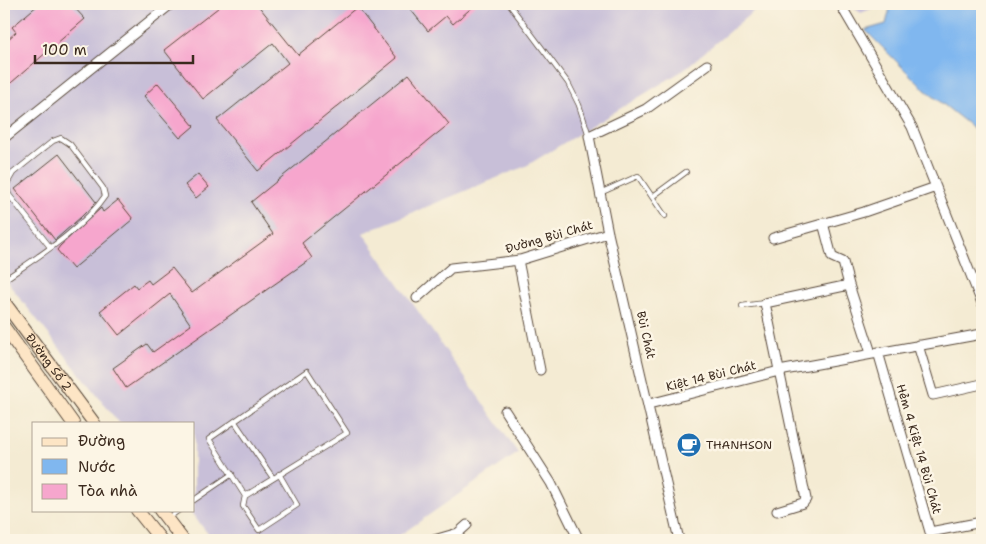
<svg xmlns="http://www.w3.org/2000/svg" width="986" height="544" font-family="'Shantell Sans',sans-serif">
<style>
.industrial{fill:#c8bfd8}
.water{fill:#80b7ef;stroke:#5e7086}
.building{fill:#f6a6cd}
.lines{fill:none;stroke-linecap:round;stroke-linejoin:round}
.lane-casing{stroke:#574739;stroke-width:6}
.street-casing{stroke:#574739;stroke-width:11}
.secondary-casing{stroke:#574739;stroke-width:14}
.lane{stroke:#fff;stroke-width:4.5}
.street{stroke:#fff;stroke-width:9}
.secondary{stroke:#fde5c5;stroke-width:12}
.labels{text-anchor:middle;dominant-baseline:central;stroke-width:5;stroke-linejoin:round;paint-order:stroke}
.street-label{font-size:12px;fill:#3b2a1e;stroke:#fcf5e5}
.poi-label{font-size:12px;fill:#3b2a1e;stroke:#fcf5e5;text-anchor:start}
</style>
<rect width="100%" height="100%" fill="#fcf5e5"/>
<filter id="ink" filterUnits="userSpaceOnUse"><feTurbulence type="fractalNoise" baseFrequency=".02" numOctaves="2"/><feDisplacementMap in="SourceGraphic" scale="10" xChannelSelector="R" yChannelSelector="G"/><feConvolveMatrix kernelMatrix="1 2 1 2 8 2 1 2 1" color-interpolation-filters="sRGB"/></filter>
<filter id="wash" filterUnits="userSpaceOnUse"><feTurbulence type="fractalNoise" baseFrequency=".0096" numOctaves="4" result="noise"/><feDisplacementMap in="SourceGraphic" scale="20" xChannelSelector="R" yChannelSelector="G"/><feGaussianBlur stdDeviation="1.12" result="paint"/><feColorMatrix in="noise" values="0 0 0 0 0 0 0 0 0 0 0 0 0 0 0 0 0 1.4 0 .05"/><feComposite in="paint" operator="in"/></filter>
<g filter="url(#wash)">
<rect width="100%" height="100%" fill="#f4ebd3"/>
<!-- industrial -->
<path class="industrial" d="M4,4H762L682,71L526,166L363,233L518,453L393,540H213L189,510H194V423H119L4,278Z
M848,4H883L861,13Z"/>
<!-- water -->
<path class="water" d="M891,4H982V135L924,89L865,30L886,24Z"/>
<g id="blocks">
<!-- building -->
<path class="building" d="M39,4H71L85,19L4,89V43L16,32L12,27Z
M223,4H257L298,55L357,7L397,58L258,171L217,120L288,63L273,43L203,99L164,50Z
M406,4H476L453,24L446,16L428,31Z
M409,74L449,124L302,243L312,258L126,388L113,368L147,344L153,352L191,325L170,294L119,335L100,311L134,284L137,288L148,280L151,284L172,268L192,293L273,234L251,202Z
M158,83L194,126L180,138L144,96Z
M59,154L96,202L81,217L55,240L15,189Z
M198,174L209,187L196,198L185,185Z
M118,200L133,219L73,269L57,250L60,246L101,208L103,212Z"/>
</g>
</g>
<g filter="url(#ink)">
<use href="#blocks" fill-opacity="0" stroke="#574739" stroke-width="1"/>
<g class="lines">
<defs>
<path id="lane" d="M509,4L568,83L579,105L589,136
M600,193L638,176L665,216
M652,197L686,172
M4,280C37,257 82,230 105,196L103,188L70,144L61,138L53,141L13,173L6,185L9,195L50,247
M742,306L765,303
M235,422L273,478
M245,496L209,439L307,371L347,433L245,496L243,506L259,530L297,505L279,474
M194,500L232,474
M168,518L179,510"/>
<path id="street" d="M840,4L912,127L982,303
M4,138L171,4
M823,223L832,257L843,262L849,285
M773,238L864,212L936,187
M518,260L540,370
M417,298L451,268L520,260L608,233
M918,345L933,395L982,384
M878,352L930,532L982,522
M649,404L779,371L982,334
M505,411L551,483L579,540
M777,511L803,503L806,499L765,303L849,285L871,353
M434,540L458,533L467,525
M679,540L608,233L589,136L646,109L707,65"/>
<g id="secondary">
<path id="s1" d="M4,302L94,423"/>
<path d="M4,327L73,423"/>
<path d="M137,510L161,540"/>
<path d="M160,510L183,540"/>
</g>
</defs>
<!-- lane casing -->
<use href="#lane" class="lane-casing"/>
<!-- street casing -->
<use href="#street" class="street-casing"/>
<!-- secondary casing -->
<use href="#secondary" class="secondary-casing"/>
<!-- lane -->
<use href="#lane" class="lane"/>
<!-- street -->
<use href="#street" class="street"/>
<!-- secondary -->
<use href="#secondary" class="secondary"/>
</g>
</g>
<!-- icons -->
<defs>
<symbol id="cafe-disc" viewBox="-11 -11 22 22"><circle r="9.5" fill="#1f6fb2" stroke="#fcf5e5"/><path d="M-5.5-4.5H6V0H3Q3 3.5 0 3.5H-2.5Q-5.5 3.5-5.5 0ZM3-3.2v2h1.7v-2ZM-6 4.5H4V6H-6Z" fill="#fff"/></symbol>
</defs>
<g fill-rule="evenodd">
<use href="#cafe-disc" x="675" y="431" width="28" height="28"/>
</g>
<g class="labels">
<!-- street labels -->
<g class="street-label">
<text transform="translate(549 237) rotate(-16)">Đường Bùi Chát</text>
<text transform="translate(646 335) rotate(77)">Bùi Chát</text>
<text stroke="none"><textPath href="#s1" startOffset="75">Đường Số 2</textPath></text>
<text transform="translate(711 376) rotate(-14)">Kiệt 14 Bùi Chát</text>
<text transform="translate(919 449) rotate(74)">Hẻm 4 Kiệt 14 Bùi Chát</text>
</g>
<!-- poi labels -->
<g class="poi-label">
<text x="706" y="445">THANHSON</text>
</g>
</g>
<!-- margin -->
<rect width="986" height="544" fill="none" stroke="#fcf5e5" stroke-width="20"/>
<!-- legend -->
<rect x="32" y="422" width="162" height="90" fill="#fcf5e5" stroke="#afa495"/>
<rect x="42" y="438" width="25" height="8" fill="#fde5c5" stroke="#afa495"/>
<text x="78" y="446" font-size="15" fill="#3b2a1e">Đường</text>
<rect x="42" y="459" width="25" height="15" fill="#80b7ef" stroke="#afa495"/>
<text x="78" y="472" font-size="15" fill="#3b2a1e">Nước</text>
<rect x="42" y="484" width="25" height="15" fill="#f6a6cd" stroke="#afa495"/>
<text x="78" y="496" font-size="15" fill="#3b2a1e">Tòa nhà</text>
<!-- scale -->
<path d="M35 55v8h158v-8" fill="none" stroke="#3b2a1e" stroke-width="2.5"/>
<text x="42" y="55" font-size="15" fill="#3b2a1e" stroke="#fcf5e5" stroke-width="4" paint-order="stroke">100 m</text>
</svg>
